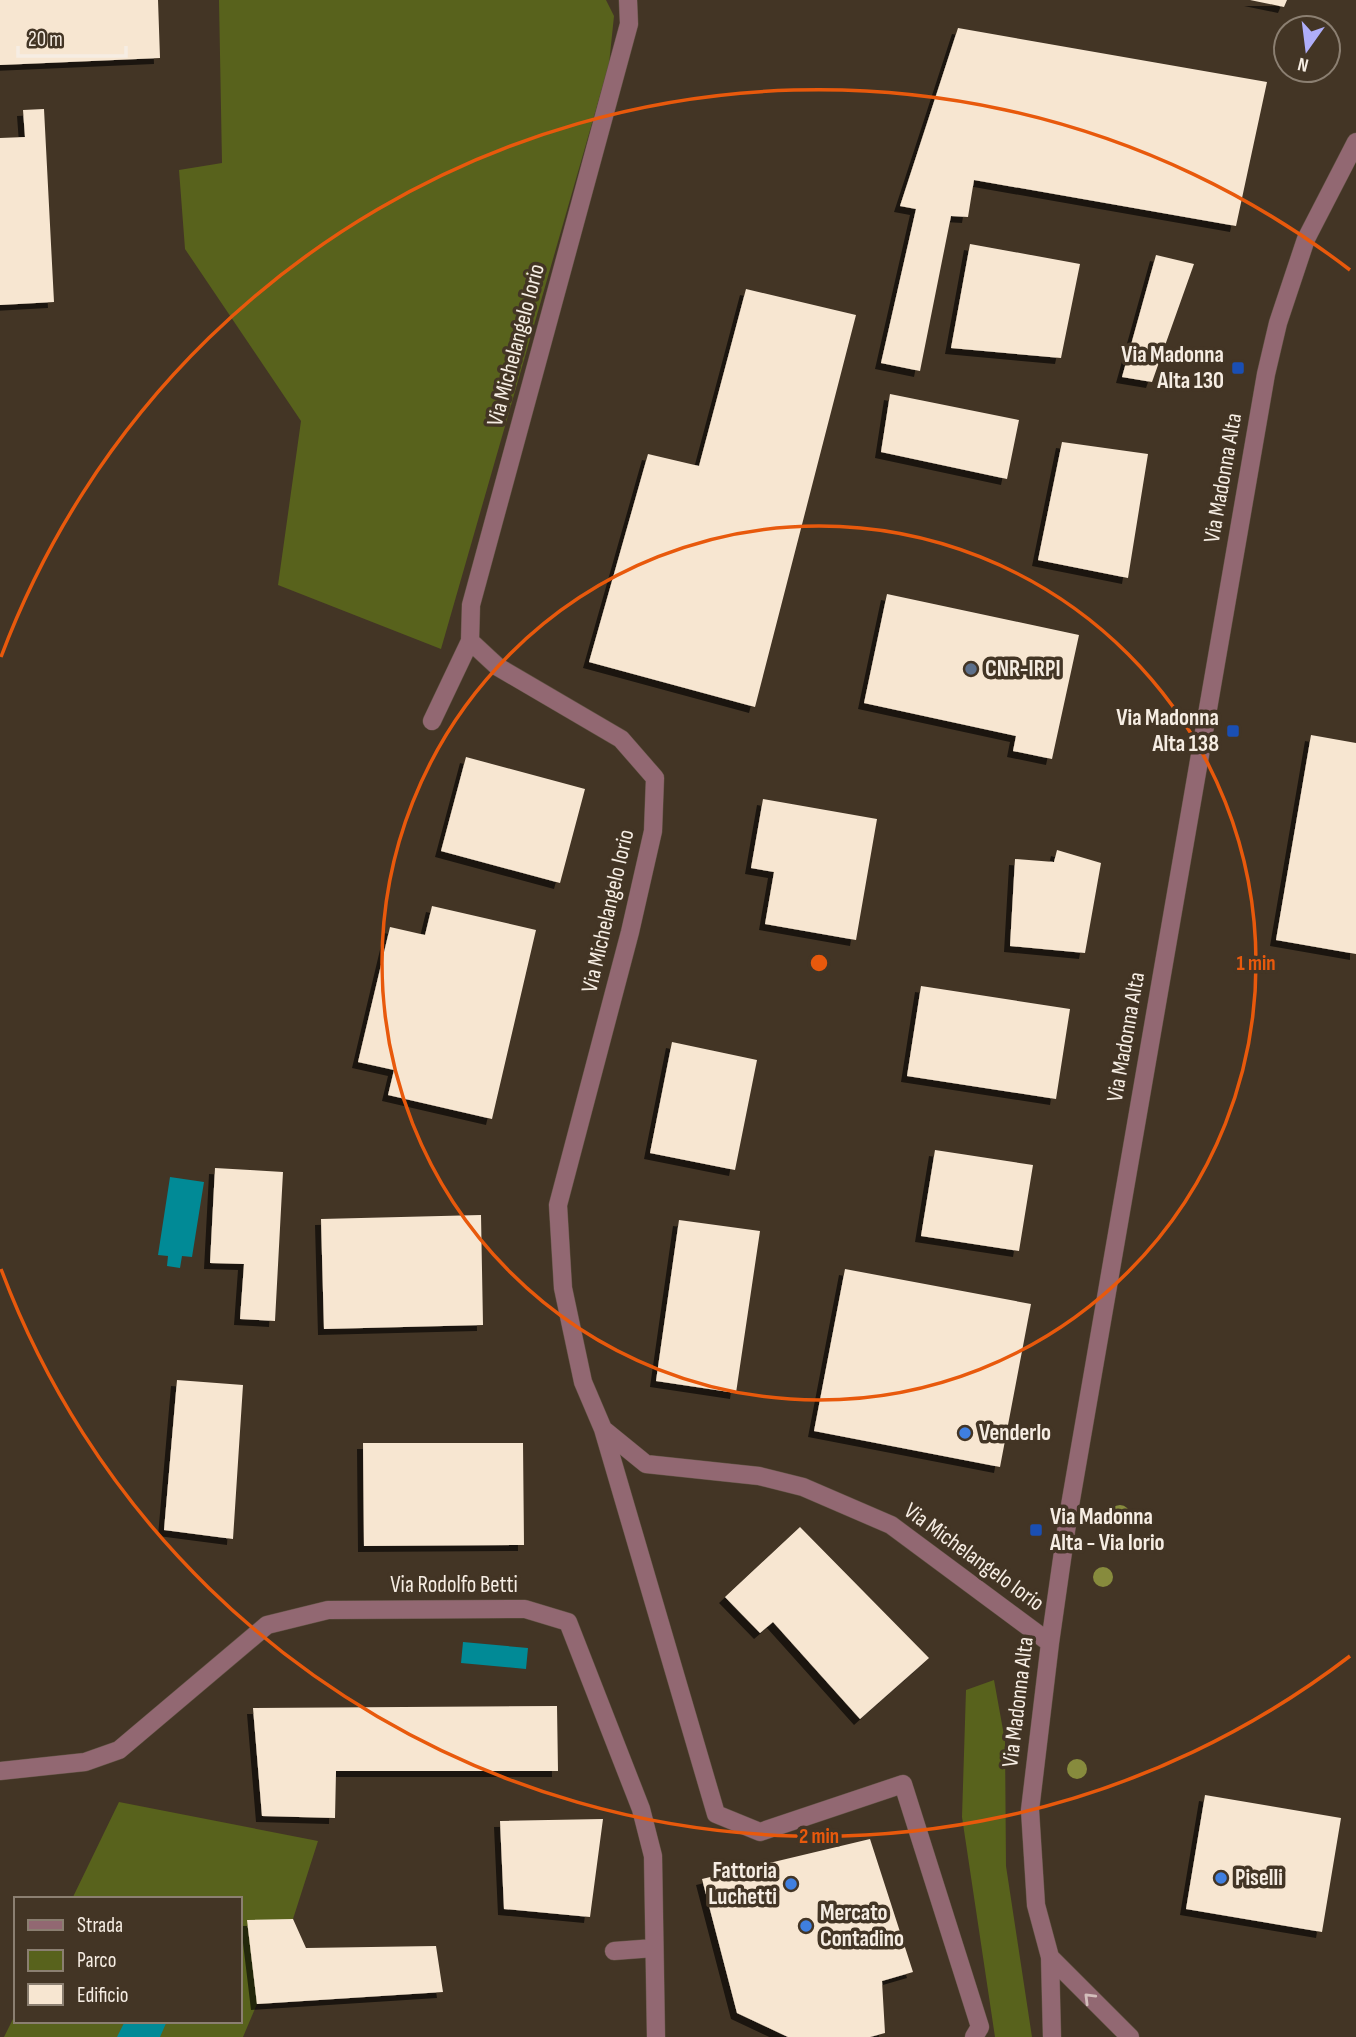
<svg xmlns="http://www.w3.org/2000/svg" width="1356" height="2037" font-family="'Sofia Sans Condensed',sans-serif">
<style>
.green{fill:#58621c}
.water{fill:#018a96}
.building{fill:#f7e6d1;filter:url(#shadow)}
.lines{fill:none;stroke-linecap:round;stroke-linejoin:round}
.minor-casing{stroke:#605243;stroke-width:19}
.minor{stroke:#926872;stroke-width:18}
.tree{fill:#878b3d}
.oneway{stroke:#d3bebb}
.ring{fill:none;stroke:#e8590c;stroke-width:3.5}
.transit-dot{fill:#1a4fb4;stroke:#433525;stroke-width:2.5}
.service-dot{fill:#5c6f8a;stroke:#433525;stroke-width:2.5}
.shop-dot{fill:#3f7fe0;stroke:#433525;stroke-width:2.5}
.labels{text-anchor:middle;dominant-baseline:central;stroke-width:7;stroke-linejoin:round;paint-order:stroke}
.street-label{font-size:23px;fill:#f6ede3;stroke:#433525}
.poi-label{font-size:23px;font-weight:bold;fill:#f6ede3;stroke:#433525;text-anchor:start}
.centre{fill:#e8590c;stroke:#433525;stroke-width:3.5}
.ring-label{font-size:21px;text-anchor:middle;font-weight:bold;fill:#e8590c;stroke:#433525;stroke-width:7;stroke-linejoin:round;paint-order:stroke}
</style>
<defs>
<filter id="shadow"><feDropShadow dx="-6" dy="6" stdDeviation="0" flood-color="#0009"/></filter>
</defs>
<rect width="100%" height="100%" fill="#433525"/>
<!-- green -->
<path class="green" d="M219,0H606L614,16L609,64L441,649L278,585L301,421L185,249L179,170L222,163Z
M994,1680L1005,1741L1006,1866L1032,2037H995L962,1817L966,1690Z
M119,1802L318,1841L293,1919L243,2037H4L16,2013V2021H240V1899H72Z"/>
<!-- water -->
<path class="water" d="M170,1177L204,1182L192,1257L182,1256L180,1268L167,1266L168,1256L158,1255Z
M463,1642L528,1648L526,1669L461,1663Z
M125,2021H167L160,2037H117Z"/>
<!-- building -->
<path class="building" d="M0,0H158L160,58L0,65Z
M1250,0H1287L1284,7Z
M958,28L1267,82L1236,226L974,180L968,217L951,216L920,371L881,363L916,209L900,206Z
M44,109L54,302L0,305V138L25,137L23,110Z
M970,244L1080,264L1061,358L951,348Z
M1156,255L1194,264L1152,382L1122,377Z
M746,289L856,315L755,707L589,662L648,454L699,466Z
M890,394L1019,420L1007,479L881,452Z
M1062,442L1148,454L1128,578L1038,560Z
M887,594L1079,635L1052,759L1013,751L1016,736L864,703Z
M1311,735L1356,743V954L1276,940Z
M466,757L585,789L560,883L441,851Z
M763,799L877,819L856,940L765,924L774,872L751,868Z
M1057,850L1101,863L1085,953L1010,946L1015,859L1054,862Z
M432,906L536,930L492,1119L388,1095L394,1070L358,1062L390,927L425,935Z
M921,986L1070,1009L1056,1099L907,1076Z
M672,1042L757,1060L735,1170L650,1153Z
M935,1150L1033,1165L1019,1251L921,1236Z
M215,1168L283,1172L275,1321L240,1319L244,1264L210,1263Z
M481,1215L483,1325L324,1329L321,1219Z
M679,1220L760,1231L736,1393L656,1381Z
M845,1269L1031,1304L1000,1467L814,1431Z
M177,1380L243,1385L233,1539L164,1530Z
M363,1443H523L524,1545L364,1546Z
M800,1527L929,1658L860,1719L773,1622L760,1633L725,1597Z
M557,1706L558,1771H336L335,1818L262,1816L253,1708Z
M1205,1795L1341,1818L1322,1932L1186,1909Z
M603,1819L590,1917L504,1909L500,1821Z
M870,1839L913,1972L882,1981L885,2033L870,2037H788L737,2013L702,1879Z
M293,1919L306,1948L436,1946L443,1992L257,2004L247,1920Z"/>
<g class="lines">
<defs>
<path id="minor" d="M628,0L629,24L471,605L470,641L498,667L621,739L655,778L653,831L630,932L558,1205L563,1288L583,1382L603,1429L646,1464L759,1476L803,1487L891,1525L1050,1643
M432,721L470,641
M603,1429L716,1814L760,1832L903,1784L980,2027L974,2037
M0,1771L85,1762L119,1750L267,1625L328,1610L525,1609L568,1622L641,1809L653,1856L656,2037
M614,1951L654,1948
M1050,1957L1130,2037
M1052,2037L1050,1957L1036,1905L1030,1810L1050,1643L1068,1517L1266,374L1278,323L1306,239L1356,142"/>
</defs>
<!-- minor casing -->
<use href="#minor" class="minor-casing"/>
<!-- minor -->
<use href="#minor" class="minor"/>
</g>
<!-- trees -->
<g class="tree">
<circle cx="1120" cy="1515" r="10"/>
<circle cx="1103" cy="1577" r="10"/>
<circle cx="1077" cy="1769" r="10"/>
</g>
<!-- one-way arrows -->
<defs><path id="oneway-chevron" d="M-2-3.5L2.5 0L-2 3.5" fill="none" stroke-width="1.6" stroke-linecap="round" stroke-linejoin="round" transform="scale(1.75)"/></defs>
<use class="oneway" href="#oneway-chevron" transform="translate(1089 1998) rotate(-135)"/>
<!-- distance rings -->
<g class="ring">
<circle cx="819" cy="963" r="437"/>
<path d="M1350 1656A873 873 0 0 1 1 1269M1 657A873 873 0 0 1 1350 270"/>
</g>
<!-- markers -->
<g class="transit-dot">
<rect x="1231" y="361" width="14" height="14" rx="3.5"/>
<rect x="1226" y="724" width="14" height="14" rx="3.5"/>
<rect x="1029" y="1523" width="14" height="14" rx="3.5"/>
</g>
<circle class="service-dot" cx="971" cy="669" r="7"/>
<g class="shop-dot">
<circle cx="965" cy="1433" r="7"/>
<circle cx="1221" cy="1878" r="7"/>
<circle cx="791" cy="1884" r="7"/>
<circle cx="806" cy="1926" r="7"/>
</g>
<g class="labels">
<!-- street labels -->
<g class="street-label">
<text transform="translate(516 345) rotate(-75)">Via Michelangelo Iorio</text>
<text transform="translate(1223 478) rotate(-80)">Via Madonna Alta</text>
<text transform="translate(608 911) rotate(-77)">Via Michelangelo Iorio</text>
<text transform="translate(1126 1037) rotate(-80)">Via Madonna Alta</text>
<text transform="translate(974 1557) rotate(36)">Via Michelangelo Iorio</text>
<text x="454" y="1585">Via Rodolfo Betti</text>
<text transform="translate(1018 1702) rotate(-83)">Via Madonna Alta</text>
</g>
<!-- poi labels -->
<g class="poi-label">
<text x="1224" y="355" text-anchor="end">Via Madonna<tspan x="1224" dy="26">Alta 130</tspan></text>
<text x="985" y="669">CNR-IRPI</text>
<text x="1219" y="718" text-anchor="end">Via Madonna<tspan x="1219" dy="26">Alta 138</tspan></text>
<text x="979" y="1433">Venderlo</text>
<text x="1050" y="1517">Via Madonna<tspan x="1050" dy="26">Alta - Via Iorio</tspan></text>
<text x="777" y="1871" text-anchor="end">Fattoria<tspan x="777" dy="26">Luchetti</tspan></text>
<text x="1235" y="1878">Piselli</text>
<text x="820" y="1913">Mercato<tspan x="820" dy="26">Contadino</tspan></text>
</g>
</g>
<circle cx="819" cy="963" r="10" class="centre"/>
<g class="ring-label">
<text x="1256" y="970">1 min</text>
<text x="819" y="1843">2 min</text>
</g>
<!-- legend -->
<rect x="14" y="1897" width="228" height="126" fill="#433525" stroke="#8b7f71" stroke-width="2"/>
<rect x="28" y="1920" width="35" height="10" fill="#926872" stroke="#8b7f71" stroke-width="2"/>
<text x="77" y="1932" font-size="21" fill="#f6ede3">Strada</text>
<rect x="28" y="1950" width="35" height="21" fill="#58621c" stroke="#8b7f71" stroke-width="2"/>
<text x="77" y="1967" font-size="21" fill="#f6ede3">Parco</text>
<rect x="28" y="1984" width="35" height="21" fill="#f7e6d1" stroke="#8b7f71" stroke-width="2"/>
<text x="77" y="2002" font-size="21" fill="#f6ede3">Edificio</text>
<!-- north arrow -->
<g transform="translate(1307 49) rotate(194)"><circle r="33" fill="#433525" stroke="#8b7f71" stroke-width="2"/>
<path d="M0-5L12 26L0 18L-12 26Z" fill="#afaefa"/>
<text y="-10" font-size="19" font-weight="bold" text-anchor="middle" fill="#f6ede3">N</text>
</g>
<!-- scale -->
<path d="M18 46v10h108v-10" fill="none" stroke="#f6ede3" stroke-width="3.5"/>
<text x="28" y="46" font-size="21" fill="#f6ede3" stroke="#433525" stroke-width="5" paint-order="stroke">20 m</text>
</svg>
